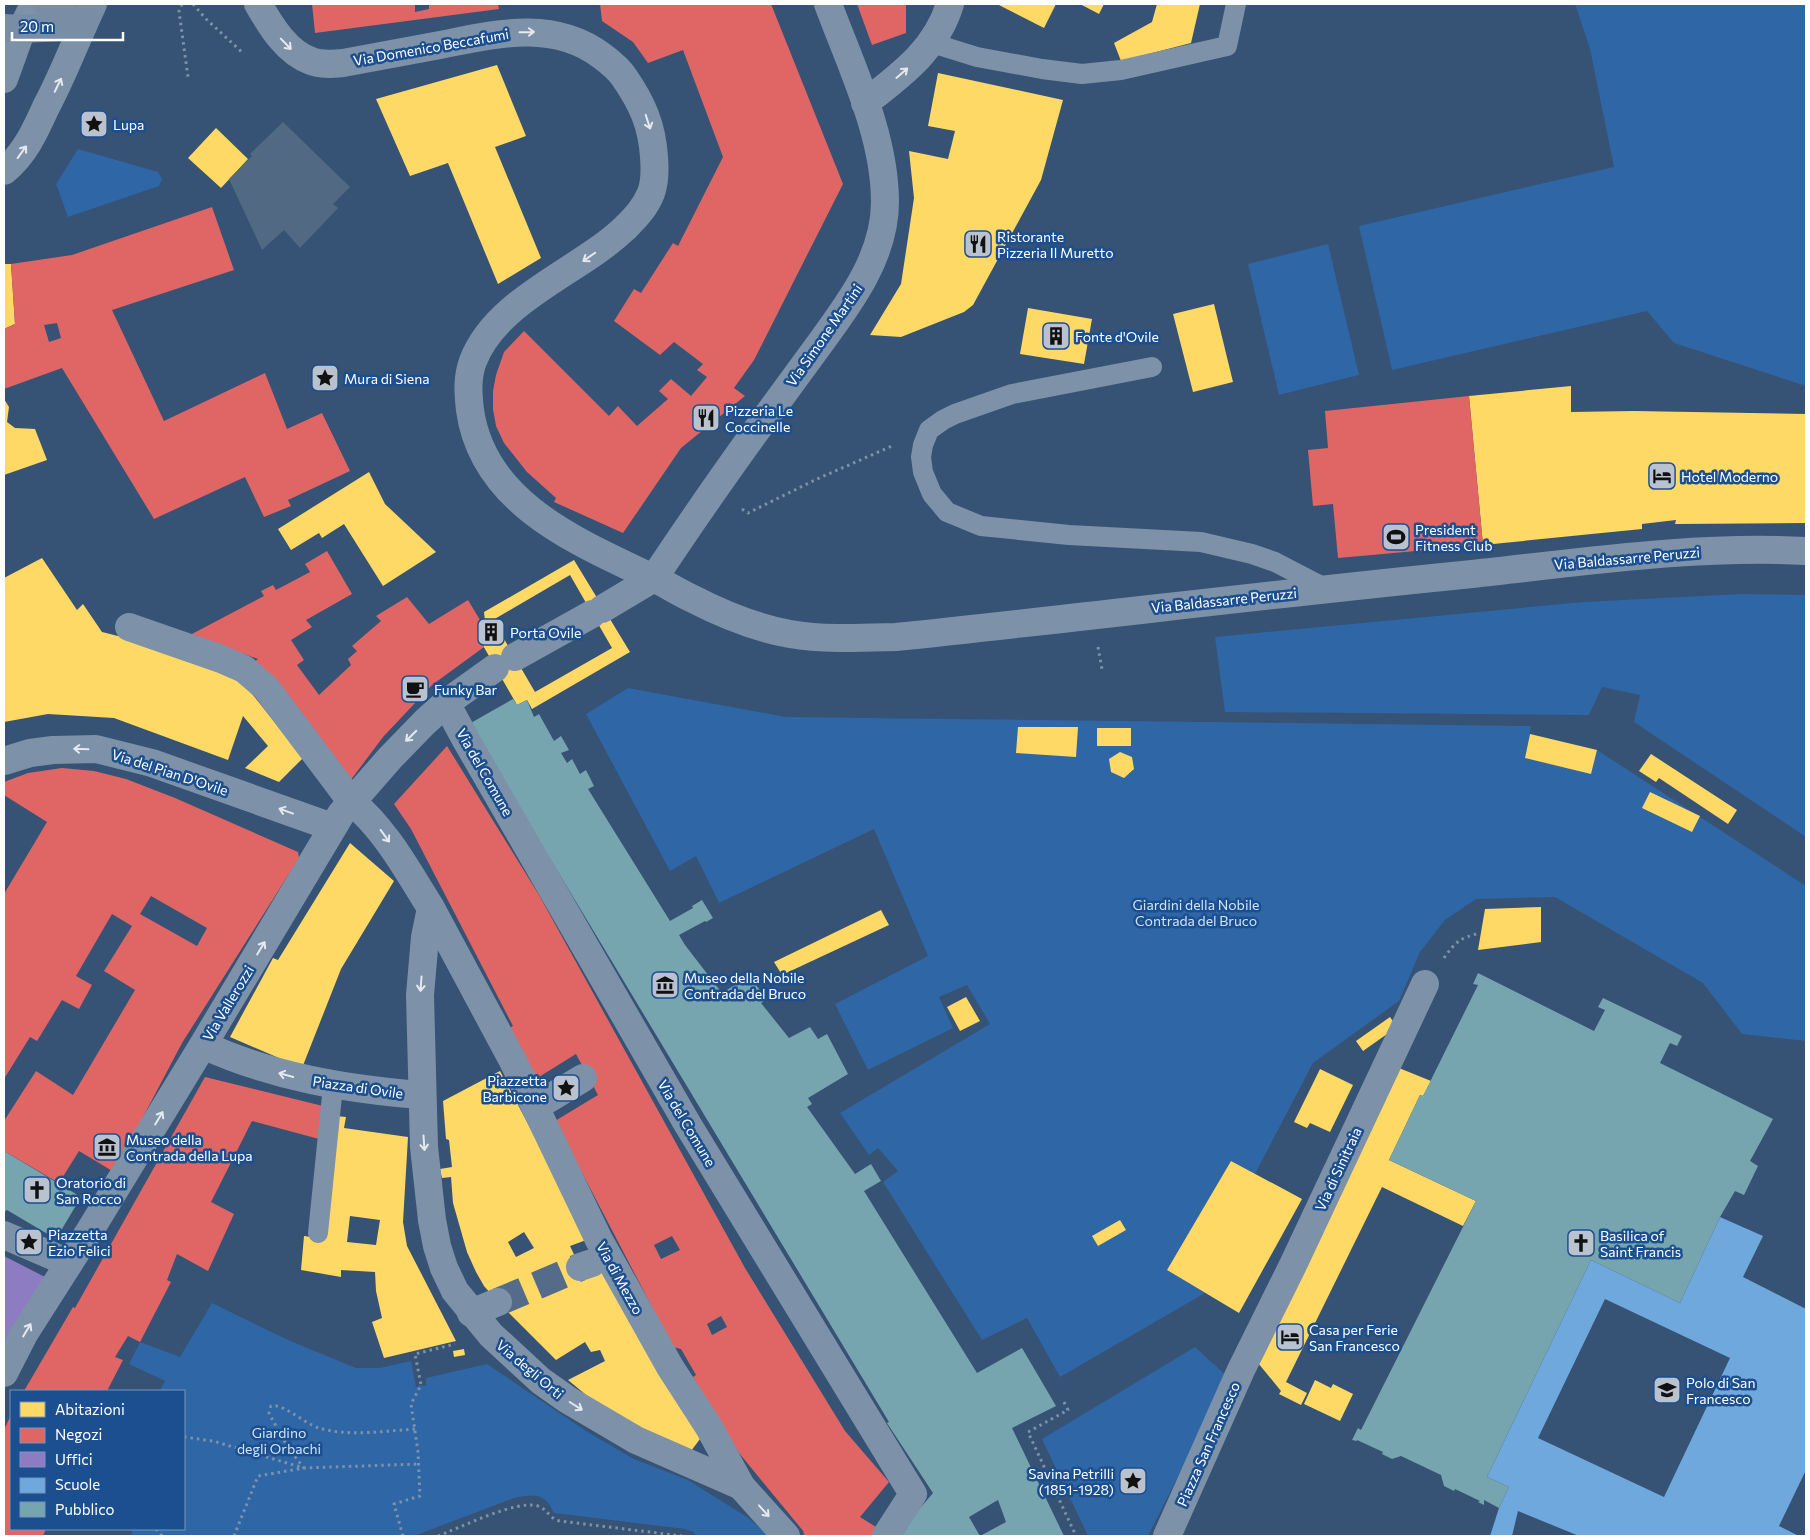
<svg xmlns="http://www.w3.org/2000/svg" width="1810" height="1540" font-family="Commissioner,sans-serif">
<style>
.green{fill:#2f66a5}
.homes{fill:#ffd966;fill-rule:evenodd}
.shops{fill:#e06666;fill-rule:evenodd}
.offices{fill:#8e7cc3}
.schools{fill:#6fa8dc;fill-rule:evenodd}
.public{fill:#76a5af;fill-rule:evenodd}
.building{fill:#526984}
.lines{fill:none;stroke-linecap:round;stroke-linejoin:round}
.pedestrian-tunnel{stroke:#546c89;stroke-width:28;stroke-dasharray:28 14;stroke-linecap:butt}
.path{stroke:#7d92a8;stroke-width:3;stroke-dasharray:2.5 4;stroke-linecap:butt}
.service{stroke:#7d92a8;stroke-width:20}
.pedestrian{stroke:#7d92a8;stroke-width:28}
.minor{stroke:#7d92a8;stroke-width:28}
.tertiary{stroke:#7d92a8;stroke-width:28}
.secondary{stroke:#798da4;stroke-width:28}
.oneway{stroke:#e5e9ee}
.labels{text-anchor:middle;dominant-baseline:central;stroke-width:5;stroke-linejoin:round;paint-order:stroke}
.street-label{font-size:14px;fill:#fff;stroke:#1b4f8f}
.poi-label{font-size:14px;fill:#fff;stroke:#1b4f8f;text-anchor:start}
.park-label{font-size:14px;fill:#cfe3fa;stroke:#1b4f8f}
</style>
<rect width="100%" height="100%" fill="#365274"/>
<!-- green -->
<path class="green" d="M1575,4H1806V386L1674,343L1647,311L1392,370L1359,226L1614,167L1590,49Z
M78,149L158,172L162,179L159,186L68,217L56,184Z
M1328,244L1359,375L1279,395L1248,264Z
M1741,594L1806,595V837L1634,722L1640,695L1602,687L1589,715L1225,712L1215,637L1583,602Z
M628,688L786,717L1531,726L1525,758L1591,773L1597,750L1806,886V1041L1742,1034L1703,983L1555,897L1476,899L1445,920L1420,952L1399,1001L1313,1063L1255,1174L1231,1161L1167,1270L1205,1293L1060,1377L1027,1318L982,1340L883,1182L898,1171L878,1148L869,1155L840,1113L990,1024L967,985L939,997L953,1028L868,1070L835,1004L928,956L874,829L719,903L696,856L670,871L586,714Z
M212,1303L288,1340L356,1368H380L411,1361L416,1387L421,1385L426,1386V1378L487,1364L586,1431L634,1459L688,1480L747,1517L769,1536H696L694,1532L685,1529L554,1513C545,1492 533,1494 514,1498L414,1536H132V1529H184V1391H160L165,1381L129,1364L140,1342L180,1357Z
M1195,1347L1228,1377L1148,1536H1088L1042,1439Z"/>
<!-- homes -->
<path class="homes" d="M997,4H1056L1044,28Z
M1080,4H1104L1099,14Z
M1157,4H1200L1191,43L1121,61L1114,43L1152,22Z
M497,65L526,136L495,147L541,258L498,284L448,163L410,176L376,99Z
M938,73L1063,100L1041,180L973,305L964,312L901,337L870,335L901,284L914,198L909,151L948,159L955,131L928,126Z
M216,128L248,159L221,188L188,158Z
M4,264H11L15,324L4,329Z
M1214,304L1233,382L1193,392L1173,314Z
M1028,308L1092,319L1084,364L1020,354Z
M1571,386V412L1634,411L1806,414V523L1675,524L1676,520L1642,524V529L1483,545L1469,396Z
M4,399L9,407L7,422L15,428L35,429L47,460L4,475Z
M369,472L385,504L436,552L383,586L344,524L322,538L319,533L291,550L278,529Z
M42,558L77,610L83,604L102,632L142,642L238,676L303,758L279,782L245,768L268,746L243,716L228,760L114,718L48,714L4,722V578Z
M574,560L630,652L532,709L527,700L517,705L477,635L486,630L484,612ZM570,575L612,648L535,692L493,620Z
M1018,727H1078L1076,757L1016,753Z
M1097,728H1131V746H1097Z
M1530,734L1597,750L1591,774L1525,758Z
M1120,752L1132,757L1134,769L1124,778L1111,772L1109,759Z
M1651,754L1737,810L1728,824L1659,778L1656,782L1639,771Z
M1650,792L1700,816L1692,832L1642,808Z
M350,843L394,881L341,969L302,1068L230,1037L273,958L278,960Z
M1541,907V942L1478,950L1485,909Z
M881,910L889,925L782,975L774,962Z
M966,997L980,1021L960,1031L947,1007Z
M1390,1017L1397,1027L1363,1051L1356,1041Z
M1399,1068L1431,1081L1423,1096L1420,1095L1389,1160L1476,1201L1463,1226L1382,1187L1286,1382L1307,1393L1301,1405L1279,1394L1281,1391L1258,1363Z
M1320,1069L1353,1085L1330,1132L1310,1123L1307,1128L1294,1122Z
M500,1071L589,1239L570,1246L580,1267H604L703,1435L688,1455L591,1399L568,1380L605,1361L600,1350L591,1352L585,1342L556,1360L498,1302L484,1286L476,1272L467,1252L453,1203L451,1177L442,1178L440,1169L452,1167L449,1140L446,1139L443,1101ZM524,1232L534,1248L516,1257L508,1242Z
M336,1116L346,1117L344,1128L408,1137L403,1222L407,1246L456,1341L384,1358L372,1322L382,1318L376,1291L375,1272L341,1270V1277L301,1270L304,1236L325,1239ZM350,1216L380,1220L376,1245L347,1242Z
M1231,1161L1302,1199L1239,1313L1167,1270Z
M1120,1220L1126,1230L1098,1246L1092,1236Z
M464,1349L465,1355L454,1357L453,1351Z
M1315,1380L1331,1388L1333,1384L1353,1394L1340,1421L1304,1404Z"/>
<!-- shops -->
<path class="shops" d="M312,4H415V12L429,9V4H498L499,9L315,33Z
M600,4H771L843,184L754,360L734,388L745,396L681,448L623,533L554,502L556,498L527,472L504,443L496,426L493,409V391L496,375L504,352L524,331L609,416L618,406L637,426L668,399L659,391L671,379L691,396L707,377L697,370L703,364L674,342L660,355L614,321L634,289L641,293L673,243L678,246L723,157L683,50L648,63L633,42L602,21Z
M857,4H906V33L872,45Z
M212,207L234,270L112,310L164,421L265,373L287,429L322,413L350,471L288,500L291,506L264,517L245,477L154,519L62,368L4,389V329L15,324L11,264L72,255ZM57,323L61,338L49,342L44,325Z
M1469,396L1483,545L1338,558L1333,504L1313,506L1308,450L1328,448L1325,411Z
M327,551L352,594L306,620L312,627L291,640L304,660L297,665L319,695L351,665L348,659L357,651L352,646L381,621L376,616L407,597L429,624L468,600L486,630L477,635L484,647L432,685L383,737L350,781L254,662L258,659L190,635L264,596L261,591L273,585L276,590L310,572L305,564Z
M447,746L539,895L745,1268L845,1431L889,1482L860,1517L881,1530L877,1536H806L803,1533L804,1532L739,1453L693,1377L696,1375L681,1349L673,1347L555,1121L598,1095L576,1054L534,1080L507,1029L513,1026L411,829L394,804ZM672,1236L680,1250L661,1259L654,1245ZM721,1316L727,1327L712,1335L707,1324Z
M62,768L94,771L126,779L175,798L298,852L299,858L182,1043L114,1172L79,1151L59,1183L4,1151V1121L36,1071L73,1095L135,990L104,971L132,926L112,914L76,976L92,985L79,1009L62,1000L37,1041L30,1037L4,1079V894L47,822L4,795V782L28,773ZM151,896L207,928L197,946L140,914Z
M205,1077L327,1107L319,1139L252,1121L211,1202L234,1214L208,1271L177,1254L167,1280L171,1282L140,1342L128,1336L115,1357L123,1360L107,1391H24L73,1307L75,1308Z
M11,1415V1529H46L43,1536H4V1430Z"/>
<!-- offices -->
<path class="offices" d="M4,1256L45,1277L4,1345Z"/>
<!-- schools -->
<path class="schools" d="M1720,1217L1763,1236L1743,1277L1806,1309V1470L1779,1526L1799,1536H1579L1518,1511L1512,1536H1490L1499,1508L1509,1487L1487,1477L1591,1260L1680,1303ZM1605,1299L1730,1358L1664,1497L1538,1438Z"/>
<!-- public -->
<path class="public" d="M513,699L517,705L527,700L534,717L539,714L554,741L561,736L569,750L561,753L567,763L572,759L580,774L586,770L594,786L588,789L670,921L693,908L692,906L702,900L713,918L706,922L705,921L679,935L685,945L722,993L749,976L767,999L761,1003L789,1038L810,1027L818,1039L827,1034L848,1074L808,1098L812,1104L807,1107L855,1174L871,1164L881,1181L864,1191L977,1373L1022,1348L1056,1406L1012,1428L1064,1536H899L898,1534L933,1493L887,1423L889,1422L469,724ZM998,1500L1006,1522L980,1536L969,1517Z
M1478,973L1594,1031L1605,1010L1598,1007L1603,998L1682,1036L1677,1046L1670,1043L1660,1063L1773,1119L1750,1161L1758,1166L1744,1195L1735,1191L1720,1217L1680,1303L1591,1260L1487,1477L1509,1487L1499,1508L1484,1500V1505L1478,1502L1480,1501L1455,1489L1454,1491L1444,1486L1441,1475L1401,1456L1392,1459L1382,1454L1383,1452L1357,1440V1441L1352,1440L1358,1428L1361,1430L1476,1201L1389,1160L1420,1095L1423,1096L1478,985L1473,984Z
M4,1151L81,1197L56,1239L7,1210L4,1212Z"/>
<!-- building -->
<path class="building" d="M283,122L350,187L333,204L338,208L300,248L284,230L262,250L229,179L252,156L250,154Z"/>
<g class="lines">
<!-- pedestrian-tunnel -->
<path class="pedestrian-tunnel" d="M498,1302L580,1267"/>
<!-- path -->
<path class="path" d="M182,4L179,11L188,77
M193,4L206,19L244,54
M742,509L748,513L817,479L892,446
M1098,647L1102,669
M1444,958C1456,941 1460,938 1480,933
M1064,1402L1068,1410L1028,1432L1076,1536
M184,1437L213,1441L304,1468L419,1464
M156,1529L162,1536
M234,1536L258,1476L304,1468L289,1449L271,1417L269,1413L271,1406C283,1403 305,1424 319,1428C349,1437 384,1431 415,1429
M403,1536L394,1504L420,1496L418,1452L411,1404L421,1385L415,1354L455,1344
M438,1536C459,1528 518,1499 538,1506C548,1509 549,1519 560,1521L682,1536"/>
<!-- service -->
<path class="service" d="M932,43L977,57L1042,69L1082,74L1121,70L1227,46L1236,4
M1152,367L1012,394L955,414L943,420L929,430L923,445L921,457L923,472L932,494L947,512L981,526L1069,535L1201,542L1252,554L1275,562L1327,589
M318,1233L333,1086"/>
<!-- pedestrian -->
<path class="pedestrian" d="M129,627L221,659L244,669L266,688L351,801
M514,1063L599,1240L670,1367L710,1429L741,1486
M535,1107L583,1078
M4,1235L69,1263
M580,1267L592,1263
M471,1313L498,1302"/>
<!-- minor -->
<path class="minor" d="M4,79L22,29L34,4
M865,103C901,75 936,50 950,4
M4,171C25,154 35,131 46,107C60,81 71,53 83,26
M602,609L654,578
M515,657L592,614
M446,703L466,740L688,1125L913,1494L886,1536
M4,761L30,753L53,750L96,749L152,763L332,827
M351,801C386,830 407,870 431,908L425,937L420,995L424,1147L432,1220L437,1246L444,1268L455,1291L491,1335L541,1381L568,1400L636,1440L741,1486L786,1536
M431,908L514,1063
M203,1045C273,1077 346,1089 421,1095
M4,1373L24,1334L89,1232L203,1045L341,814L390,758L425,722L446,703L495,668
M1167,1536L1241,1370L1293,1265L1425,984"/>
<!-- tertiary -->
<path class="tertiary" d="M258,4C271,26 286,52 311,61C321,65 332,64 343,63C375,57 408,51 440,45C495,34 553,19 602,56C610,62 618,68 624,77C642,103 652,125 654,157C655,169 655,182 651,193C645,208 635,218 625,228C579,272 497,299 473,361C467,377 468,393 470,410C483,504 578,542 653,578C666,584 678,592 691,598C722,614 756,628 790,634C825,640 861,638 896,637C1088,617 1280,593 1472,574C1583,562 1695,545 1806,551
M654,578C686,530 719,482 753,435C773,408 793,380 813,353C845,309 885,260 885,202C885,135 851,66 828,4"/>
<!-- secondary -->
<path class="secondary" d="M48,4L83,26
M83,26L93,4
M4,28L22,29L83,26"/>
</g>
<!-- one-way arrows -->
<defs><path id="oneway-shaft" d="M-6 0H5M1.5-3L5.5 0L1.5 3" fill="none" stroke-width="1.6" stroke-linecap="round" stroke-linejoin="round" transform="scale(1.25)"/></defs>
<g class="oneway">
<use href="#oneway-shaft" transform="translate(527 32) rotate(-1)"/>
<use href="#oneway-shaft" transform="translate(286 44) rotate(46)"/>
<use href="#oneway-shaft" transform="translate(902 73) rotate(-41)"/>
<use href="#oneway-shaft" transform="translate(58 85) rotate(-64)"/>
<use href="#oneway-shaft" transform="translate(648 122) rotate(72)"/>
<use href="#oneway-shaft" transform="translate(22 152) rotate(-54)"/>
<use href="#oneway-shaft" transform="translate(589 257) rotate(145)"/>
<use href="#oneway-shaft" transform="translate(411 736) rotate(135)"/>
<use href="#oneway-shaft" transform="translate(81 749) rotate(-178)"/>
<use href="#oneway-shaft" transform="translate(286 811) rotate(-160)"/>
<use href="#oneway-shaft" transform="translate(385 836) rotate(54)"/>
<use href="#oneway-shaft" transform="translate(261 948) rotate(-59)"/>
<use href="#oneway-shaft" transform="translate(421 984) rotate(94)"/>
<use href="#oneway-shaft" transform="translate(286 1075) rotate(-165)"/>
<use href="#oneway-shaft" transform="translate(159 1118) rotate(-59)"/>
<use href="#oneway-shaft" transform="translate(424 1143) rotate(86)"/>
<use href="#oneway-shaft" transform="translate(27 1330) rotate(-59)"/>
<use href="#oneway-shaft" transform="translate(576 1406) rotate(32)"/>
<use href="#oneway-shaft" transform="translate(764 1511) rotate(48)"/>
</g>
<!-- icons -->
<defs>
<symbol id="sight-square" viewBox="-11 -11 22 22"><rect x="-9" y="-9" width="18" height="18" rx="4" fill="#b9c2ce" stroke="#1b4f8f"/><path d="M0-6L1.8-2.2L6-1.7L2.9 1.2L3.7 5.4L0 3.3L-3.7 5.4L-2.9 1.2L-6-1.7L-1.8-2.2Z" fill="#111"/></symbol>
<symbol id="restaurant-square" viewBox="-11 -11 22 22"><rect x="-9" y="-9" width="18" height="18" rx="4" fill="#b9c2ce" stroke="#1b4f8f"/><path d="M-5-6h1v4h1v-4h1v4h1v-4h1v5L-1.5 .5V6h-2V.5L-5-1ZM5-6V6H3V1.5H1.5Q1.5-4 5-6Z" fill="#111"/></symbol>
<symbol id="building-square" viewBox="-11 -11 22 22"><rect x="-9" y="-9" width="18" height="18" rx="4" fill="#b9c2ce" stroke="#1b4f8f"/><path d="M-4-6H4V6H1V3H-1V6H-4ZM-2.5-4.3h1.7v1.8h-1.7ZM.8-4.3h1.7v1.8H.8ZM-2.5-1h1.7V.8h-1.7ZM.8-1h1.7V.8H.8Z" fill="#111"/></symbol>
<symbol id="hotel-square" viewBox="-11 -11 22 22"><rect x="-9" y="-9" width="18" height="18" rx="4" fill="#b9c2ce" stroke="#1b4f8f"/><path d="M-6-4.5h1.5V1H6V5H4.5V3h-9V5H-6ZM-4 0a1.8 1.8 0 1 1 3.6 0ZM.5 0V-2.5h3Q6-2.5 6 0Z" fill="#111"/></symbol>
<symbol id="stadium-square" viewBox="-11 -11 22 22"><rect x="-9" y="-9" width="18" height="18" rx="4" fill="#b9c2ce" stroke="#1b4f8f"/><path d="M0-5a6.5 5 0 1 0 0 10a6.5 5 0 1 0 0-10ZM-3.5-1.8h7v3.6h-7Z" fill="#111"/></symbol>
<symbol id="cafe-square" viewBox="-11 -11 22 22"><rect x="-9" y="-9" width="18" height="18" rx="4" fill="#b9c2ce" stroke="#1b4f8f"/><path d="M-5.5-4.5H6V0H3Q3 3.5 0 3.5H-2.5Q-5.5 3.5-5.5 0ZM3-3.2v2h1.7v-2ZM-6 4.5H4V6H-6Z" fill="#111"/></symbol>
<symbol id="museum-square" viewBox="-11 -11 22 22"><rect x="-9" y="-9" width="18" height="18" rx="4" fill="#b9c2ce" stroke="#1b4f8f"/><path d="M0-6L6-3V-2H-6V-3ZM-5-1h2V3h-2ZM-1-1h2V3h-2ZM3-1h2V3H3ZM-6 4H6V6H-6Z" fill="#111"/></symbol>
<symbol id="church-square" viewBox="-11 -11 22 22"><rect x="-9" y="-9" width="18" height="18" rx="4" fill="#b9c2ce" stroke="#1b4f8f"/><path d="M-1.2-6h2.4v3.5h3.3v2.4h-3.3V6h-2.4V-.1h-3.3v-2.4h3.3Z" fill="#111"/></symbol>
<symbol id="university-square" viewBox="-11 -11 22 22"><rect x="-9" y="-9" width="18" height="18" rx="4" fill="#b9c2ce" stroke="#1b4f8f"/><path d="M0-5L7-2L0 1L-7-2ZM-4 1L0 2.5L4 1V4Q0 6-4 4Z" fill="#111"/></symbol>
</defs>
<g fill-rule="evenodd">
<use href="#sight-square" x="78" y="108" width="32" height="32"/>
<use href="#restaurant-square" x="962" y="228" width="32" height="32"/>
<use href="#building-square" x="1040" y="320" width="32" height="32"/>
<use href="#sight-square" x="309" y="362" width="32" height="32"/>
<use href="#restaurant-square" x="690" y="402" width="32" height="32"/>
<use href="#hotel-square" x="1646" y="460" width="32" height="32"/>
<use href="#stadium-square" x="1380" y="521" width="32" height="32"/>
<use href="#building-square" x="475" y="616" width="32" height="32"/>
<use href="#cafe-square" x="399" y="673" width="32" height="32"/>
<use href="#museum-square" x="649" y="969" width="32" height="32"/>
<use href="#sight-square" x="550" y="1072" width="32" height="32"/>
<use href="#museum-square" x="91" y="1131" width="32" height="32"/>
<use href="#church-square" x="21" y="1174" width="32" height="32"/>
<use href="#sight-square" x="13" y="1226" width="32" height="32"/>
<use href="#church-square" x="1565" y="1227" width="32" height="32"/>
<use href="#hotel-square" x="1274" y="1321" width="32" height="32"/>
<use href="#university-square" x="1651" y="1374" width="32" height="32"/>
<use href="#sight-square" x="1117" y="1465" width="32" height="32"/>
</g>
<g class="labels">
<!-- street labels -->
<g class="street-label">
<text transform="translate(431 47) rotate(-10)">Via Domenico Beccafumi</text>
<text transform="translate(824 335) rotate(-55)">Via Simone Martini</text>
<text transform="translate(1627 558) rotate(-5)">Via Baldassarre Peruzzi</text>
<text transform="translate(1224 600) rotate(-6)">Via Baldassarre Peruzzi</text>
<text transform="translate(170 772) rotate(18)">Via del Pian D'Ovile</text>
<text transform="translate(485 772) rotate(60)">Via del Comune</text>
<text transform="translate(228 1003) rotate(-59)">Via Vallerozzi</text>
<text transform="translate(358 1087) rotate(8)">Piazza di Ovile</text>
<text transform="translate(687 1123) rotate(59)">Via del Comune</text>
<text transform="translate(1338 1169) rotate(-65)">Via di Sinitraia</text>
<text transform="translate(620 1278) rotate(61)">Via di Mezzo</text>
<text transform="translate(530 1369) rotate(40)">Via degli Orti</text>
<text transform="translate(1208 1444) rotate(-66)">Piazza San Francesco</text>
</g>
<!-- poi labels -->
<g class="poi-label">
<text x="113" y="124">Lupa</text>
<text x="997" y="236">Ristorante<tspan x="997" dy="16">Pizzeria Il Muretto</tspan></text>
<text x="1075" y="336">Fonte d'Ovile</text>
<text x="344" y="378">Mura di Siena</text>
<text x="725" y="410">Pizzeria Le<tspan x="725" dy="16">Coccinelle</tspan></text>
<text x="1681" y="476">Hotel Moderno</text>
<text x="1415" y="529">President<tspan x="1415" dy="16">Fitness Club</tspan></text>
<text x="510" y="632">Porta Ovile</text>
<text x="434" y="689">Funky Bar</text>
<text x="684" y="977">Museo della Nobile<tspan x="684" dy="16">Contrada del Bruco</tspan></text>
<text x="547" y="1080" text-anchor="end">Piazzetta<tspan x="547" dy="16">Barbicone</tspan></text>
<text x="126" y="1139">Museo della<tspan x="126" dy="16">Contrada della Lupa</tspan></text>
<text x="56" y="1182">Oratorio di<tspan x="56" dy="16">San Rocco</tspan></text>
<text x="48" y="1234">Piazzetta<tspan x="48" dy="16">Ezio Felici</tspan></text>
<text x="1600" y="1235">Basilica of<tspan x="1600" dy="16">Saint Francis</tspan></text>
<text x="1309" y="1329">Casa per Ferie<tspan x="1309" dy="16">San Francesco</tspan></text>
<text x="1686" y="1382">Polo di San<tspan x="1686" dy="16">Francesco</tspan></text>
<text x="1114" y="1473" text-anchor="end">Savina Petrilli<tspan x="1114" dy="16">(1851-1928)</tspan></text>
</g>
<!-- park labels -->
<g class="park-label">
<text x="1196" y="904">Giardini della Nobile<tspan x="1196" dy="16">Contrada del Bruco</tspan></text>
<text x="279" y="1432">Giardino<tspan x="279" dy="16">degli Orbachi</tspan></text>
</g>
</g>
<!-- border -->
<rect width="1810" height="1540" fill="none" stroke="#ffffff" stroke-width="10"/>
<!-- legend -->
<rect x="10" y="1390" width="175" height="140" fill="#1b4f8f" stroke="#7695bc"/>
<rect x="20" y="1402" width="25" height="15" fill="#ffd966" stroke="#7695bc"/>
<text x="55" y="1415" font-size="15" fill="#ffffff">Abitazioni</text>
<rect x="20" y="1428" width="25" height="15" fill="#e06666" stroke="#7695bc"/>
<text x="55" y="1440" font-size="15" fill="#ffffff">Negozi</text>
<rect x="20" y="1452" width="25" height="15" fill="#8e7cc3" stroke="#7695bc"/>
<text x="55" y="1465" font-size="15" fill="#ffffff">Uffici</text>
<rect x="20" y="1478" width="25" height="15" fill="#6fa8dc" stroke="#7695bc"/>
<text x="55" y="1490" font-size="15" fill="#ffffff">Scuole</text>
<rect x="20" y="1502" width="25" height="15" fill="#76a5af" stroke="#7695bc"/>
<text x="55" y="1515" font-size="15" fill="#ffffff">Pubblico</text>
<!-- scale -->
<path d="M12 32v8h111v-8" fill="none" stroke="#ffffff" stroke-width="2.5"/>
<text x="20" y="32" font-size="15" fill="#ffffff" stroke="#1b4f8f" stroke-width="4" paint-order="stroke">20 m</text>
</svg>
